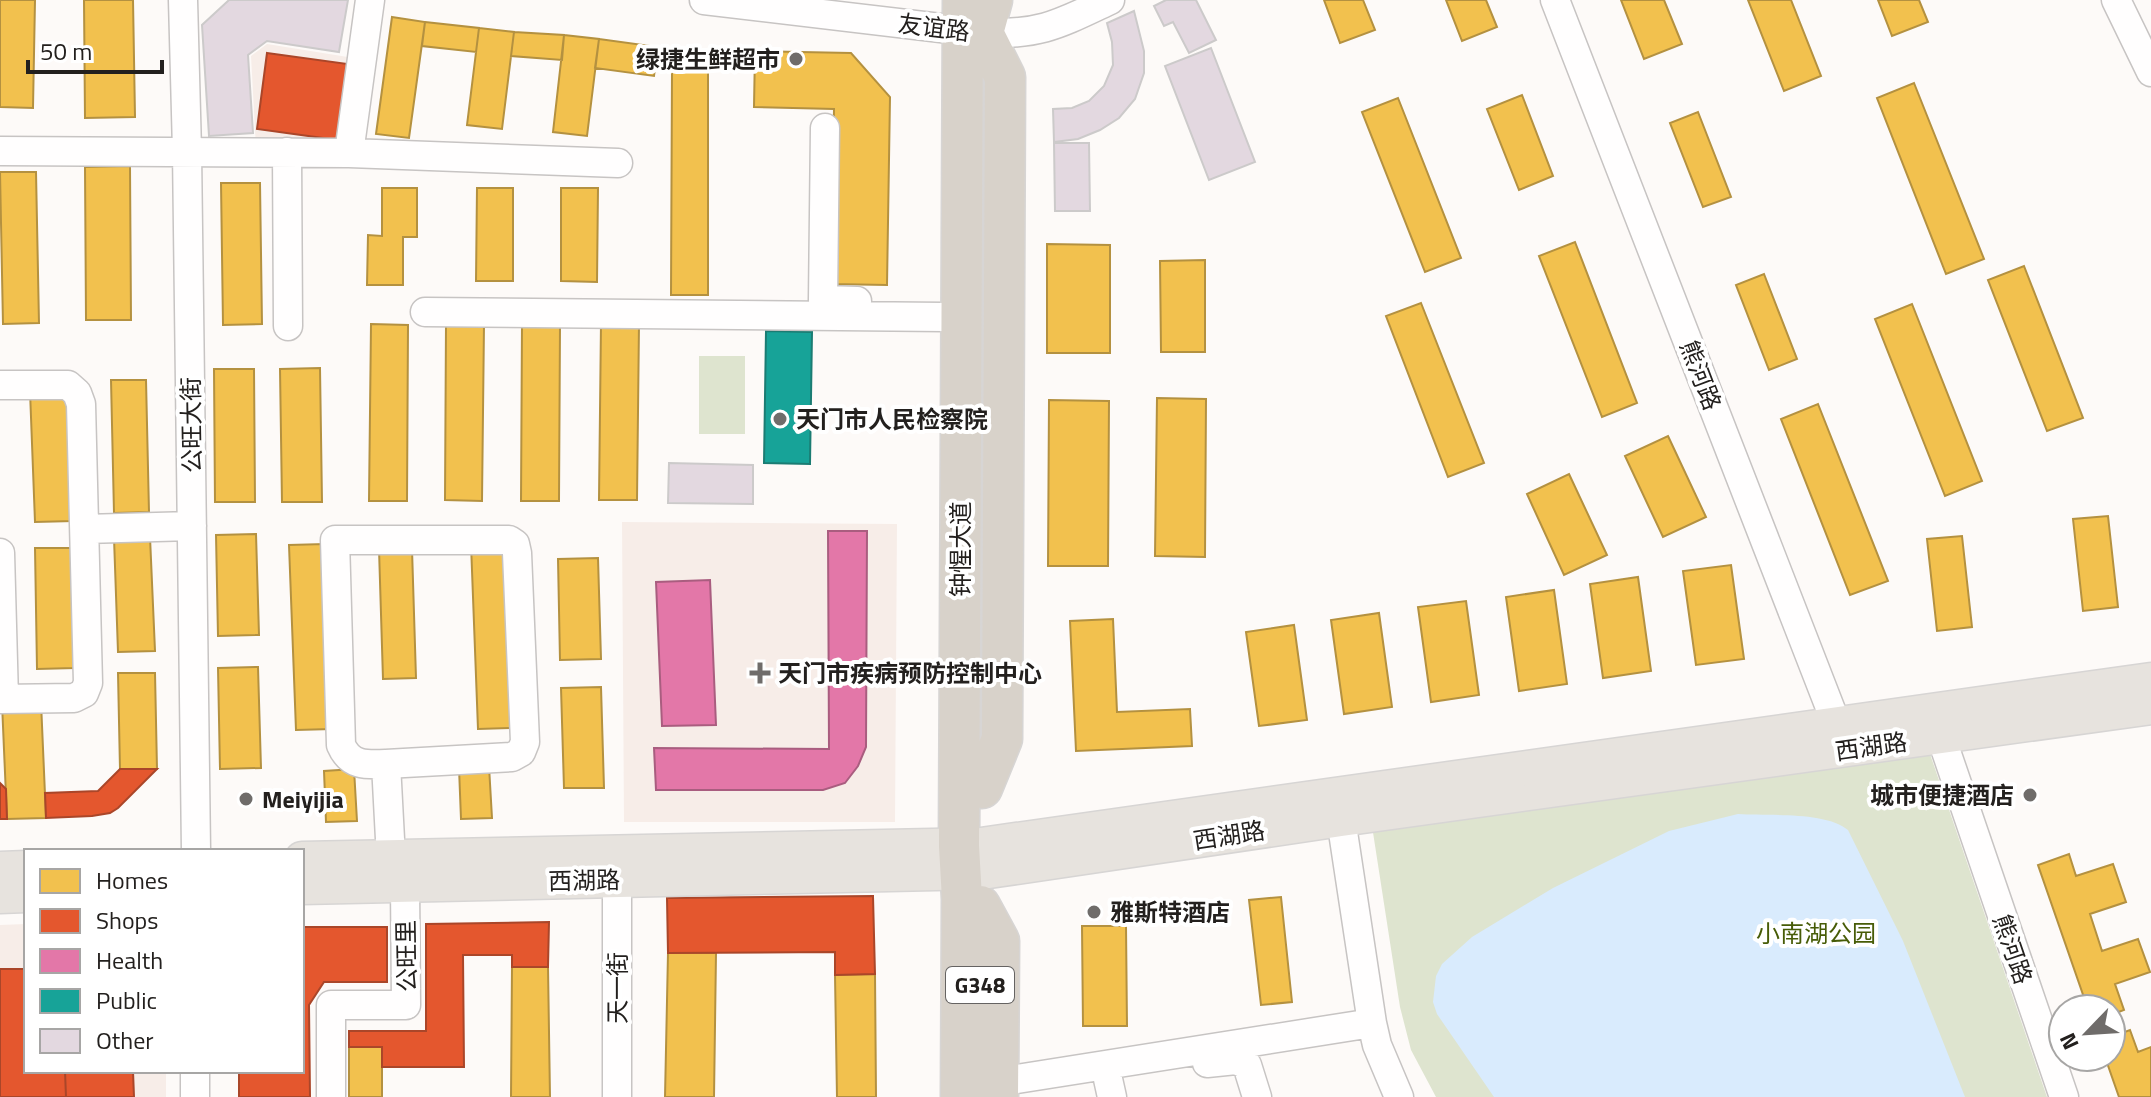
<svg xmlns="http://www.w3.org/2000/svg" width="2151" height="1097" font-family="'Titillium Web','Noto Sans SC',sans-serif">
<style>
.built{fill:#f7ede8}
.green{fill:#dee4cf}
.water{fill:#d9ebfd}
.homes{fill:#f2c14e;stroke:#b49140;stroke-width:2}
.shops{fill:#e4572e;stroke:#aa4629;stroke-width:2}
.health{fill:#e377a8;stroke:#a95d7f;stroke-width:2}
.public{fill:#17a398;stroke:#1b7c73;stroke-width:2}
.building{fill:#e3d8e0;stroke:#cccaca;stroke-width:2}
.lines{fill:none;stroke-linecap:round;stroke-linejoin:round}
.minor-casing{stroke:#c7c4c3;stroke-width:31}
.major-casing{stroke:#d7d5d4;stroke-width:37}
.highway-casing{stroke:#d7d5d4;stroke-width:43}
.minor{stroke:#fffefe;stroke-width:28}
.major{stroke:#e7e3de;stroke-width:34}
.highway{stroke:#d8d2ca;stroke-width:40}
.poi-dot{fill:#6f6c6a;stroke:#fff;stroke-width:3}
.labels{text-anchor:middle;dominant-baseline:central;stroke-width:8;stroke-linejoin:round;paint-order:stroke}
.shield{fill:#fff;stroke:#656362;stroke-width:2}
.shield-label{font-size:22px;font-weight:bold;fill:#23201e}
.street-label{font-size:24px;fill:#23201e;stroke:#fff}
.poi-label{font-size:24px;font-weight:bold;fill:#23201e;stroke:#fff;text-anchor:start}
.park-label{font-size:24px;fill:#475c07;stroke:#fff}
</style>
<rect width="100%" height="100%" fill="#fdfaf8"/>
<!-- built -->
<path class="built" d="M267,44L360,59L347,149L256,148L251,56Z
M622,522L897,524L895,822H624Z
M26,924V1071H166V1097H0V925Z"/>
<!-- green -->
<path class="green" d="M699,356H745V434H699Z
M1929,751L2047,1097H1436L1411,1050L1400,1007L1372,826Z"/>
<!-- water -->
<path class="water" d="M1738,814C1767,816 1826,811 1848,830L1903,941L1965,1097H1494L1437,1014L1433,1002L1436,976L1442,964L1472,937L1553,888L1669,831Z"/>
<!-- homes -->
<path class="homes" d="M0,0H35L33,108L0,107Z
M84,0H133L135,117L85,118Z
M1324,0H1363L1375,30L1340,43Z
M1446,0H1486L1497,27L1462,41Z
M1621,0H1664L1682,44L1644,59Z
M1748,0H1791L1821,76L1784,91Z
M1878,0H1919L1928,22L1892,36Z
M392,17L425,22L409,138L376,134Z
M425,22L479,28L476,52L422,46Z
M479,28L514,32L502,129L467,125Z
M514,32L564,35L562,60L511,56Z
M564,35L599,39L587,136L553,132Z
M599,39L658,47L654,76L595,68Z
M755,51L851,53L890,97L887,285L831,284L834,109L754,107Z
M672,71H708V295H671Z
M1914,83L1984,259L1946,274L1877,98Z
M1522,95L1553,176L1519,190L1487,109Z
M1398,98L1461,258L1425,272L1362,112Z
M1698,112L1731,197L1703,207L1670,123Z
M130,166L131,320H86L85,167Z
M0,172H36L39,323L3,324Z
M221,183H260L262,324L223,325Z
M382,188H417V237H403V285H367L368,235L382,236Z
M477,188H513V281H476Z
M561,188H598L597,282L561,281Z
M1575,242L1637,403L1602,417L1539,256Z
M1047,244L1110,245V353H1047Z
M1205,260V352H1161L1160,261Z
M2024,266L2083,418L2047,431L1988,280Z
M1764,274L1797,359L1769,370L1736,285Z
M1421,303L1484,463L1448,477L1386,316Z
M1912,304L1982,481L1945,496L1875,319Z
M601,323L639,324L637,500H599Z
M371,324L408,325L407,501H369Z
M446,324H484L482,501L445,500Z
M522,324L560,325L559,501H521Z
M320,368L322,502H282L280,369Z
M214,369H254L255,502H215Z
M111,380H146L149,512L114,513Z
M67,390L73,521L35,522L30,391Z
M1157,398L1206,399L1205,557L1155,556Z
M1049,400L1109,401L1108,566H1048Z
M1818,404L1888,581L1850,595L1781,419Z
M1668,436L1706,517L1663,537L1625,456Z
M1569,474L1607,555L1564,575L1527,494Z
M2108,516L2118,607L2083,611L2073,519Z
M256,534L259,635L218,636L216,535Z
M1962,536L1972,627L1937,631L1927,539Z
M150,537L155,651L118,652L114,538Z
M507,543L514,728L478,729L471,544Z
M325,544L332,729L296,730L289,545Z
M35,548H73L75,668L37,669Z
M379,549H412L416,678L383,679Z
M598,558L601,659L560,660L558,559Z
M1731,565L1744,659L1696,665L1683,571Z
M1638,577L1651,671L1603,678L1590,584Z
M1554,590L1567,684L1519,691L1506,597Z
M1466,601L1479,695L1431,702L1418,607Z
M1379,613L1392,707L1344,714L1331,620Z
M1113,619L1117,712L1190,709L1192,746L1076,751L1070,621Z
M1294,625L1307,720L1259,726L1246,632Z
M258,667L261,768L220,769L218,668Z
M118,673H155L157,769H120Z
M601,687L604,788H564L561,688Z
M41,702L46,818L7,819L2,703Z
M489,766L492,818L461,819L459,768Z
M354,769L357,821L326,822L324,771Z
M2069,854L2076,876L2113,864L2126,902L2090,914L2102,951L2138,939L2150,972L2115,984L2124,1010L2111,1015V1009H2088L2038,865Z
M1281,897L1292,1002L1261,1005L1249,900Z
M1082,926H1126L1127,1026H1083Z
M668,953H716L714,1097H665Z
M512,967H548L550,1097H511Z
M875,974L876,1097H837L835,975Z
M2130,1030L2138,1052L2151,1047V1097H2119L2105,1057H2111V1037Z
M349,1047H382V1097H349Z"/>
<!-- shops -->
<path class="shops" d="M267,53L355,65L345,141L257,129Z
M120,769H157L118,808L110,813L92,816L46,818L45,793L98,791Z
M0,783L6,789L7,819H0Z
M873,896L875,974L835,975V952L668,953L667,898Z
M549,922L548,967H512V955H463L464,1067H382V1047H349V1031H426V924Z
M302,927H387V982H324L309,1005L310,1097H239V1071H302Z
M0,969H26V1071H65L66,1097H0Z
M65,1071H133L134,1097H66Z"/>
<!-- health -->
<path class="health" d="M828,531H867L866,747L858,766L845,783L823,790H656L654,748L829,749Z
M710,580L716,725L662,726L656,582Z"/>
<!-- public -->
<path class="public" d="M766,331L812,332L810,464L764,463Z"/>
<!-- building -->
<path class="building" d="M229,0H348L339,52L267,41L248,55L253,133L209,136L202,25Z
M1166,0H1196L1216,40L1189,53L1173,22L1164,26L1154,6Z
M1134,11L1144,51V73L1135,99L1119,118L1100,130L1078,139L1054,142L1053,109L1072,108L1089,101L1104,86L1113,65L1112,42L1107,23Z
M1211,48L1255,162L1209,180L1165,66Z
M1054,143H1089L1090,211H1055Z
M669,463L753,465V504L668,503Z"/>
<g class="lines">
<defs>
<path id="minor" d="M183,0L187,151L196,851
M704,0L983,33C1041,35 1059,24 1110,0
M1555,0L1843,741
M2116,0L2151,72
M825,128L823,300L857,301
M0,151L349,153L370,0
M287,152L288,326
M349,153L618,163
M425,312L945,317
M0,385H68L77,393L81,404L88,683L84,693L74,698L0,699
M85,529L192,526
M0,553L4,699
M1935,719L2064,1097
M386,764L512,757L521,752L525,742L517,553L515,544L509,540H335L341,745C350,766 366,765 386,764L391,858
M1341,819L1372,1023L1377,1045L1399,1097
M617,879V1097
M1207,1063L1236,1060L1247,1065L1257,1097
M1108,1079L1112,1097
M998,1082L1372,1023
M195,1097V1071
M331,1097V1005H406L405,884"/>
<path id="major" d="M302,859L981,845L2151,680
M0,869L26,868
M302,887L982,872L1341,819L2151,707
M0,896L26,895"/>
<path id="highway" d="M982,788L1002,739L1005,77L983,33L992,0
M980,906L999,941L998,1097
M961,1097L962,899L959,846L963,0"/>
</defs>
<!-- minor casing -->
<use href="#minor" class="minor-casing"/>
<!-- major casing -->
<use href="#major" class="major-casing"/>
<!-- highway casing -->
<use href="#highway" class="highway-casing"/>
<!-- minor -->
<use href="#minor" class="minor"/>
<!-- major -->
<use href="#major" class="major"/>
<!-- highway -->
<use href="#highway" class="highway"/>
</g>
<!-- markers -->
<g class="poi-dot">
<circle cx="796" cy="59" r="8"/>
<circle cx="780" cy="419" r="8"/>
<path d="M756 661h8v8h8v8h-8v8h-8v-8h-8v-8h8z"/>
<circle cx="2030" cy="795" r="8"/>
<circle cx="246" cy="799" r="8"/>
<circle cx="1094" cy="912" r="8"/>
</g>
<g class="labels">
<!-- shield labels -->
<rect class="shield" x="946" y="967" width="68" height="36" rx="6"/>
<g class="shield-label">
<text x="980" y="985">G348</text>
</g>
<!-- street labels -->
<g class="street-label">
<text transform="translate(934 27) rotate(7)">友谊路</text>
<text transform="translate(1701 375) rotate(69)">熊河路</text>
<text transform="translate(191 425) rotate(-91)">公旺大街</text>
<text transform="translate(960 549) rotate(-90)">钟惺大道</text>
<text transform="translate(1871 746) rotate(-8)">西湖路</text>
<text transform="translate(1229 835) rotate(-9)">西湖路</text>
<text transform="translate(584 880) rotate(-1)">西湖路</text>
<text transform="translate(2013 949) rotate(71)">熊河路</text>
<text transform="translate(406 956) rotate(-91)">公旺里</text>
<text transform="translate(617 988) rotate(-90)">天一街</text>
</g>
<!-- poi labels -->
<g class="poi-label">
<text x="780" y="59" text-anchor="end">绿捷生鲜超市</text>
<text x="796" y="419">天门市人民检察院</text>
<text x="778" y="673">天门市疾病预防控制中心</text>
<text x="2014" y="795" text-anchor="end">城市便捷酒店</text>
<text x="262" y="799">Meiyijia</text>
<text x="1110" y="912">雅斯特酒店</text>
</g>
<!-- park labels -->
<g class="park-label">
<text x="1816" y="933">小南湖公园</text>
</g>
</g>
<!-- legend -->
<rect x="24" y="849" width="280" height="224" fill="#ffffff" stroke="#a7a6a5" stroke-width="2"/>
<rect x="40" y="869" width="40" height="24" fill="#f2c14e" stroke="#a7a6a5" stroke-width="2"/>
<text x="96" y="889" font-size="24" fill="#23201e">Homes</text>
<rect x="40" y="909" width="40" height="24" fill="#e4572e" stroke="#a7a6a5" stroke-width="2"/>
<text x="96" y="929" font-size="24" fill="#23201e">Shops</text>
<rect x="40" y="949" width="40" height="24" fill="#e377a8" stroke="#a7a6a5" stroke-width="2"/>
<text x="96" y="969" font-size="24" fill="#23201e">Health</text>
<rect x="40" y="989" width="40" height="24" fill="#17a398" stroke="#a7a6a5" stroke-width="2"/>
<text x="96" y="1009" font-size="24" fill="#23201e">Public</text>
<rect x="40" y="1029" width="40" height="24" fill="#e3d8e0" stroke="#a7a6a5" stroke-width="2"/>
<text x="96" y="1049" font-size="24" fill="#23201e">Other</text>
<!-- north arrow -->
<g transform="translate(2087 1033) rotate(245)"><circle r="38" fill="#ffffff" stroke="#a7a6a5" stroke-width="2"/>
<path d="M0-6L14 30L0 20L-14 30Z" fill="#6f6c6a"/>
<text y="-12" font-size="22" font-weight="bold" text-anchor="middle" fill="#23201e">N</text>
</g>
<!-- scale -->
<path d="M28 60v12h134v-12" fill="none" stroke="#23201e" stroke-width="4"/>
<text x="40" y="60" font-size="24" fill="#23201e" stroke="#ffffff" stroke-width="6" paint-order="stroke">50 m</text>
</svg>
